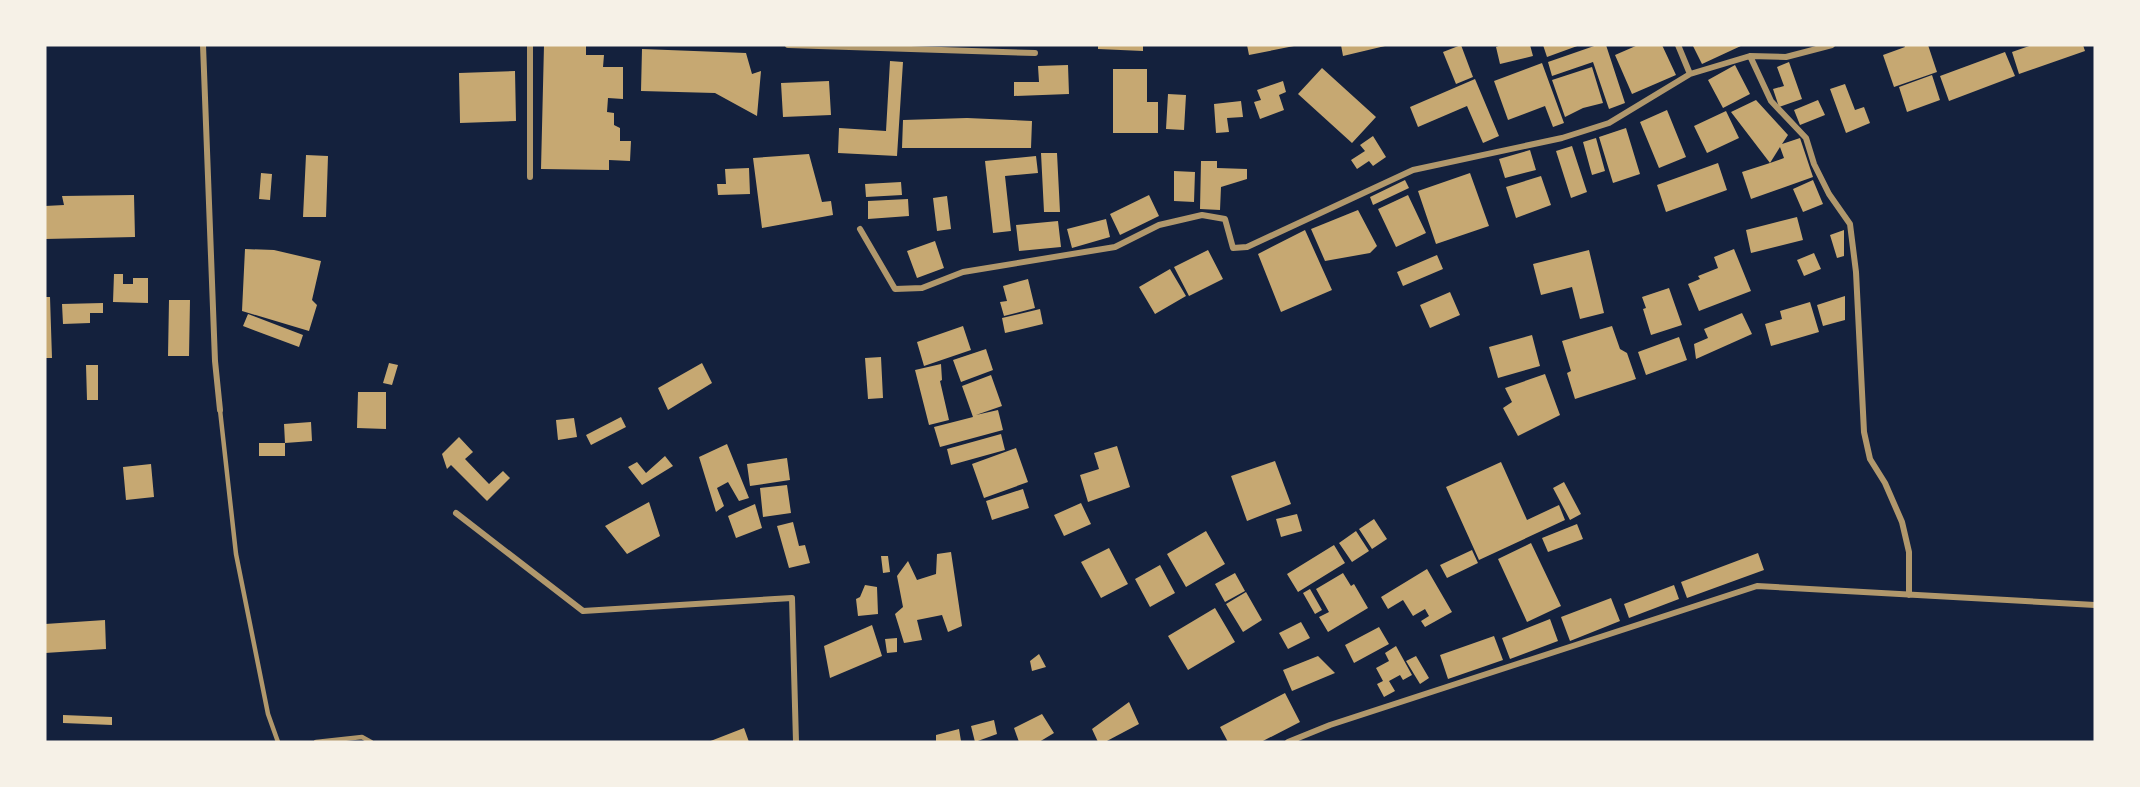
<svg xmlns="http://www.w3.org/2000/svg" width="2140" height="787" font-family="'PT Sans Narrow',sans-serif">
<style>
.building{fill:#c6a872}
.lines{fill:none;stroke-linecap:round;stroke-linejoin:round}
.service{stroke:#b1986c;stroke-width:4.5}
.minor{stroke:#b1986c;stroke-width:6}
</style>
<rect width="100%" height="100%" fill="#14213d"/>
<!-- building -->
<path class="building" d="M544,45H586V55H604L603,67H623V99L608,98L607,112L614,113V125L620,128V141H631L630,161L609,160V170L541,169Z
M1098,45H1143V51L1098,49Z
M1247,45H1294V46L1249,55Z
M1341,45H1385V46L1343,56Z
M1461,45L1473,77L1456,84L1443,52Z
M1501,45H1530L1533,56L1500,64L1496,47Z
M1543,45H1580L1547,57Z
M1597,45H1606L1625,103L1609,109L1593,62L1552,76L1548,62Z
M1638,45H1662L1676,75L1632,94L1615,55Z
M1696,45H1743L1702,64L1693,46Z
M1904,45H1928L1937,72L1894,87L1883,55L1905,47Z
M2032,45H2083L2085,51L2019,74L2012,52Z
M642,49L746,53L752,74L761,71L757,116L715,93L641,91Z
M2005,52L2015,76L1949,101L1940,76Z
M890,61L903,62L897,156L838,153L839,128L886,131Z
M1789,62L1802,99L1779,107L1773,89L1784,86L1777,67Z
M1542,63L1564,123L1553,127L1545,106L1508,120L1494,81Z
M1068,65L1069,94L1014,96V82H1039L1038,66Z
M1735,65L1750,94L1723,108L1708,80Z
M1592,67L1603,103L1583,108L1565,117L1552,80Z
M1322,68L1376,117L1352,143L1298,94Z
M1113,69H1147V102H1158V133H1113Z
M515,71L516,121L460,123L459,73Z
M1932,75L1940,100L1907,112L1899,87Z
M1475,79L1499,136L1483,143L1467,106L1418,127L1410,107Z
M829,81L831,115L783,117L781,83Z
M1283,81L1286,92L1279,95L1284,110L1260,119L1254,102L1261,100L1257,90Z
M1845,84L1855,110L1864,107L1870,123L1846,133L1830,89Z
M1168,94L1186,95L1184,130L1166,129Z
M1756,100L1788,135L1782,144L1800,138L1813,177L1751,199L1742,172L1770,163L1784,158L1780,147L1770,163L1731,112Z
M1818,100L1825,115L1800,125L1794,110Z
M1241,101L1243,117L1227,118L1229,132L1216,133L1214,104Z
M1667,110L1686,157L1659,168L1640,122Z
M1726,111L1739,138L1707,153L1694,126Z
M967,118L1032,121L1031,148H902L903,120Z
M1626,128L1640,174L1613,183L1599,137Z
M1373,136L1386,157L1373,166L1369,161L1357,169L1351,160L1365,151L1360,145Z
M1596,138L1605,171L1592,175L1583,142Z
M1572,146L1587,192L1571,198L1556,151Z
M1530,150L1536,170L1505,178L1499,159Z
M1041,153H1057L1060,212H1044Z
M809,154L822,202L831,201L833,215L762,228L753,158Z
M306,155L328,156L326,217H303Z
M1036,156L1038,173L1005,176L1011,231L993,233L985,161Z
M1201,161H1217V168L1247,169V179L1221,187L1220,210L1200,209Z
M1718,163L1727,190L1666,212L1657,185Z
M749,168L750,194L718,195L717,184H726L725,169Z
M1174,171L1195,172L1194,202L1174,201Z
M261,173L272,174L270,200L259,199Z
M1470,173L1489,226L1436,244L1418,191Z
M1541,176L1551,205L1516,218L1506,187Z
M1405,180L1409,188L1373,205L1370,197Z
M1813,180L1823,204L1803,212L1793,189Z
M901,182L902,195L866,197L865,184Z
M134,195L135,237L45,239V206L64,205L62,196Z
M1149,195L1159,216L1120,235L1110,214Z
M1408,195L1426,233L1396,247L1378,209Z
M947,196L951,229L937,231L933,198Z
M908,199L909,216L868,219V201Z
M1358,210L1377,246L1370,253L1325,261L1311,229Z
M1797,217L1803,240L1751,253L1746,230Z
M1106,219L1110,237L1072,248L1067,229Z
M1058,221L1061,247L1019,251L1016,225Z
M1305,230L1332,290L1281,312L1258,254Z
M1844,230V256L1837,258L1830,235Z
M935,241L944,268L917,278L907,251Z
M245,249L274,250L321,261L312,300L317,305L309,331L242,311Z
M1734,249L1751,291L1699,311L1688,284L1700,279L1698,276L1718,268L1714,257Z
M1208,250L1223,279L1189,296L1174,267Z
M1589,250L1604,313L1580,319L1572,287L1541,295L1533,264Z
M1814,253L1821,269L1804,276L1797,260Z
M1437,255L1443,269L1403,286L1397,272Z
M1170,269L1186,296L1155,314L1139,287Z
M114,274H123V284H133V278H148V303L113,302Z
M1028,279L1035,308L1004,316L1000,302L1007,301L1003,286Z
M1669,288L1682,325L1651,335L1643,309L1646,308L1642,297Z
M1450,292L1460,315L1430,328L1420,305Z
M1845,296V320L1823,326L1817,305Z
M45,297H50L52,358H45Z
M169,300H190L189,356H168Z
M1810,302L1819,332L1771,346L1765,324L1782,319L1780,311Z
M103,303V313H90V323L63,324L62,304Z
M1040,309L1043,324L1005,333L1002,318Z
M1742,313L1752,334L1696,359L1694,344L1708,338L1704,329Z
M248,314L303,335L299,347L243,326Z
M963,326L971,350L924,366L917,342Z
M1612,326L1620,349L1627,353L1636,379L1575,399L1567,373L1571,371L1562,341Z
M1532,335L1540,366L1498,378L1489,347Z
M1679,337L1687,360L1646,375L1638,352Z
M986,349L993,370L961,382L953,360Z
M881,357L883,398L868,399L865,358Z
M389,363L398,365L392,385L383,383Z
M702,363L712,383L668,410L658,388Z
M941,364L942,380L940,381L949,420L929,425L915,370Z
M86,365H98V400H87Z
M1545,374L1560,415L1518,436L1503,408L1512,402L1505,388Z
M991,375L1002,406L976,415L998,410L1003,430L940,447L934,427L973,417L962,386Z
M358,392H386V429L357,428Z
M621,417L626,427L591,445L586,435Z
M574,418L577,437L558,440L556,420Z
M311,422L312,441L285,443L284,424Z
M1001,434L1005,450L951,465L947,449Z
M459,437L473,452L465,459L489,484L503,471L510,478L487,501L451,465L447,469L442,454Z
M259,443H285V456H259Z
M727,444L749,498L739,501L728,482L717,488L724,506L716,512L699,457Z
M1117,446L1130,487L1088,502L1080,475L1099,469L1094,453Z
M1016,448L1028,482L984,498L972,464Z
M665,456L673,466L642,485L628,467L637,462L646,473Z
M787,458L790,480L750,486L747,464Z
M1275,461L1291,504L1247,521L1231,476Z
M1501,462L1527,520L1559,505L1565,520L1479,560L1446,487Z
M151,464L154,497L126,500L123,467Z
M1564,482L1581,514L1570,520L1553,488Z
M787,485L791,513L763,517L760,488Z
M1023,489L1029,508L992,520L986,501Z
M649,502L660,536L627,554L605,526Z
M1081,503L1091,524L1064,536L1054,515Z
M755,504L762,528L736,538L728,516Z
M1297,514L1302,531L1281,537L1276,519Z
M1374,519L1387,539L1372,549L1359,529Z
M793,522L799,546L805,545L810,563L789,568L777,526Z
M1577,524L1583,539L1548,552L1542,538Z
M1206,531L1225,564L1186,587L1167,554Z
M1356,531L1369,551L1352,562L1339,543Z
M1531,543L1561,606L1527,622L1498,559Z
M1334,545L1345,563L1298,592L1287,574Z
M1109,548L1128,584L1101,598L1081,562Z
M1472,550L1478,563L1447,578L1440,565Z
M951,552L962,626L948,632L942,615L917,620L922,640L904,643L895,614L903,607L897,576L908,561L917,580L936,574L937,554Z
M1758,553L1764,570L1687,598L1681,582Z
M881,556H888L890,572L883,573Z
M1160,565L1175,593L1150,607L1135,579Z
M1427,569L1452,612L1425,627L1421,621L1429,616L1425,609L1413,616L1403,600L1388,609L1381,597Z
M1235,573L1245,591L1225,602L1215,584Z
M1343,573L1351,586L1354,584L1368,608L1328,632L1319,617L1329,612L1316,589Z
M865,585L877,587L878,614L858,616L856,599L860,597Z
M1674,585L1679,599L1629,618L1624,604Z
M1310,589L1322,610L1315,614L1303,593Z
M1246,592L1262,620L1243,632L1226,604Z
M1611,598L1620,621L1570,641L1561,617Z
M1215,608L1235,642L1188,670L1168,636Z
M1550,619L1558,641L1510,659L1502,638Z
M105,620L106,649L45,653V624Z
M1301,622L1310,638L1288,649L1279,633Z
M872,625L882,656L830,678L824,646Z
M1379,627L1389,644L1354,663L1345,645Z
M1494,636L1503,660L1448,679L1440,655Z
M897,638V652L887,653L885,639Z
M1396,646L1412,675L1403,680L1400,675L1389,681L1395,691L1384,697L1377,684L1383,681L1376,668L1389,661L1385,653Z
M1039,654L1046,667L1032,671L1030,661Z
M1318,656L1335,673L1292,691L1283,670Z
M1416,656L1429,678L1420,684L1406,661Z
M1285,693L1300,722L1261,742H1228L1220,727Z
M1129,702L1139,724L1105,742H1098L1092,729Z
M1042,714L1054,733L1039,742H1019L1014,728Z
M63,715L112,717V725L63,723Z
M994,720L997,734L975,742L971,726Z
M744,728L749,742H708Z
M959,729L961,741L936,742V735Z"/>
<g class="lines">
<!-- service -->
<path class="service" d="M220,410L236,554L268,714L278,742
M316,742L362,737L371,742"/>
<!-- minor -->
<path class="minor" d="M203,45L215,361L220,410
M530,45V177
M788,45L1035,53
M1678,45L1690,74
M1750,56L1771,101L1806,138L1814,164L1829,194L1850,224L1856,272L1864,432L1870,459L1885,483L1902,522L1909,552V595
M860,229L895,289L922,288L963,272L1115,247L1159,225L1202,215L1225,219L1233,248L1247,247L1413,170L1562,138L1609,123L1690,74L1750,56L1786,57L1832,45
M456,513L583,611L792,598L796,742
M1288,742L1330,725L1757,586L2095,605"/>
</g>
<!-- border -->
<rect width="2140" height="787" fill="none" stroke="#f6f1e7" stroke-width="93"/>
</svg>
